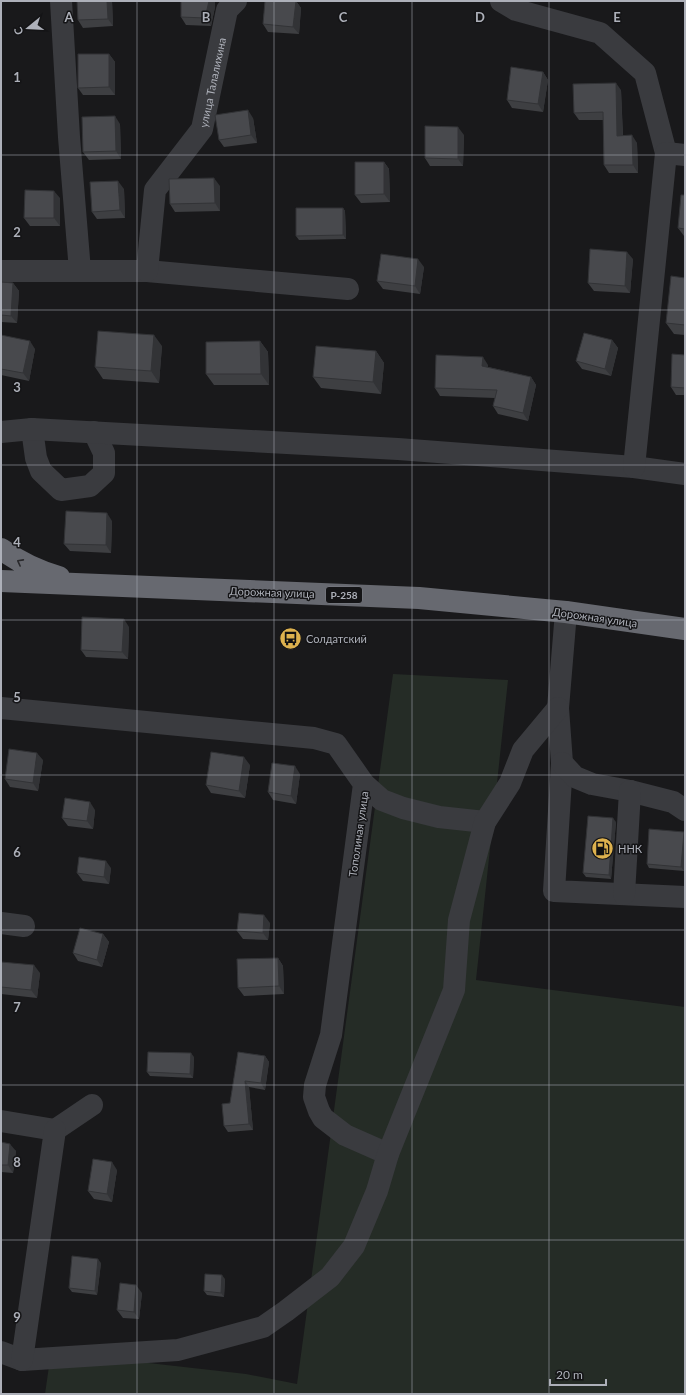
<svg xmlns="http://www.w3.org/2000/svg" width="686" height="1395" font-family="Lato,sans-serif">
<style>
.green{fill:#252c26}
.lines{fill:none;stroke-linecap:round;stroke-linejoin:round}
.minor{stroke:#3a3b3f;stroke-width:22}
.highway{stroke:#676970;stroke-width:22}
.wall{fill:#3e3f42}
.shaded-wall{fill:#323336}
.building{fill:#48494d;stroke:#323336}
.oneway{stroke:#29292c}
.grid{fill:none;stroke:#adb0b9;stroke-width:1;stroke-opacity:0.55}
.labels{text-anchor:middle;dominant-baseline:central;stroke-width:3;stroke-linejoin:round;paint-order:stroke}
.shield{fill:#141416;stroke:#7f8188;stroke-width:1}
.shield-label{font-size:10px;font-weight:bold;fill:#adb0b9}
.street-label{font-size:11px;fill:#adb0b9;stroke:#141416}
.poi-label{font-size:11px;fill:#adb0b9;stroke:#141416;text-anchor:start}
.grid-label{font-size:13px;text-anchor:middle;font-weight:bold;fill:#adb0b9;stroke:#141416;stroke-width:3;stroke-linejoin:round;paint-order:stroke}
</style>
<rect width="100%" height="100%" fill="#19191b"/>
<!-- green -->
<path class="green" d="M393,674L508,680L476,980L685,1007V1394H45L51,1352L246,1374L297,1384Z"/>
<g class="lines">
<!-- minor -->
<g class="minor">
<path d="M61,1L69,137L80,271"/>
<path d="M501,1L516,10L600,33L645,73L666,153"/>
<path d="M1,271H147L348,289"/>
<path id="s1" d="M147,271L155,190L202,129L227,10L236,1"/>
<path d="M32,429L36,458L41,471L61,490L90,486L104,473V453L94,432"/>
<path d="M1,432L32,429L398,449L634,467L685,474"/>
<path d="M634,467L666,153L685,155"/>
<path d="M566,612L558,708L562,763L554,891L685,897"/>
<path d="M1,708L314,738L336,744L364,784L331,1035L315,1085L314,1097L319,1111L323,1118L345,1135L388,1154"/>
<path d="M562,763L575,777L592,784L630,791L673,802L685,810"/>
<path d="M364,784L382,800L403,808L439,817L485,822"/>
<path d="M624,894L630,791"/>
<path d="M1,923L24,926"/>
<path d="M1,1121L55,1130L92,1105"/>
<path d="M1,1352L22,1360L178,1350L263,1327L286,1311L330,1277L354,1246L377,1191L388,1154L454,990L459,920L485,822L510,783L523,750L558,708"/>
<path d="M22,1360L55,1130"/>
</g>
<!-- highway -->
<path class="highway" d="M1,549C19,562 37,571 59,577
M1,581L419,598L566,612L685,629"/>
</g>
<!-- wall -->
<path class="wall" d="M77,1H112L113,26L83,28L78,20Z
M181,1H215V7L211,26L186,25L181,17Z
M265,1H296L301,8L299,34L268,32L263,24Z
M109,54L115,62V95H83L78,88Z
M543,72L548,80L543,112L512,108L507,100Z
M621,90L623,135L637,143L638,173H609L604,165L603,120H579L574,113Z
M253,118L257,143L224,147L219,140Z
M120,124L121,159L89,160L83,152Z
M464,135L463,166H430L425,158Z
M384,162L389,169L390,202L361,203L355,195Z
M220,186V211L175,212L170,204Z
M124,189L125,218L97,219L92,212Z
M685,195V236H684L678,228Z
M60,198V226H30L24,218Z
M343,208L345,211L346,239L299,240L296,236Z
M633,259L630,293L594,291L588,283Z
M424,267L420,294L383,289L377,281Z
M685,278V335L674,334L666,323Z
M1,282L13,283L19,291L17,323L1,322Z
M1,335L35,349L29,381L1,375Z
M612,340L618,348L611,376L582,369L576,361Z
M260,341L268,352L269,385H214L206,374Z
M162,346L159,383L103,379L95,367Z
M376,351L384,363L381,394L321,388L313,377Z
M685,355V395H676L671,387Z
M488,365V367L531,377L536,385L528,421L498,414L493,406L495,398L440,396L435,388Z
M112,521L111,553L70,551L64,544Z
M129,627L128,659L86,657L81,650Z
M43,760L38,791L10,787L5,779Z
M250,765L245,798L211,793L206,785Z
M300,774L296,804L273,800L268,792Z
M95,810L93,829L68,826L62,818Z
M616,822L611,879L586,877L583,873Z
M684,832L685,834V855L684,871L649,868L647,864Z
M111,868L109,884L83,881L77,873Z
M270,923L268,940L243,939L237,931Z
M103,934L109,942L102,967L78,961L73,953Z
M278,958L283,966L284,994L244,996L238,988Z
M1,962L40,973L37,998L1,994Z
M238,1052L265,1056L269,1062L265,1090L249,1087L253,1130L228,1132L224,1126L230,1103Z
M194,1057L193,1078L150,1076L147,1072Z
M1,1142L16,1151L13,1173L1,1172Z
M117,1170L112,1202L94,1199L88,1191Z
M101,1263L97,1295L72,1292L69,1288Z
M225,1279L224,1297L207,1295L204,1291Z
M142,1293L139,1319L123,1318L117,1310Z"/>
<!-- shaded-wall -->
<path class="shaded-wall" d="M107,1H112L113,26L108,19Z
M209,1H215V7L211,26L205,18Z
M296,1L301,8L299,34L293,27Z
M109,54L115,62V95L109,87Z
M543,72L548,80L543,112L538,104Z
M616,83L621,90L623,143L617,136Z
M248,110L253,118L257,143L251,135Z
M115,116L120,124L121,159L116,151Z
M458,127L464,135L463,166L458,159Z
M632,135L637,143L638,173L633,165Z
M384,162L389,169L390,202L384,194Z
M214,178L220,186V211L215,203Z
M118,181L124,189L125,218L120,210Z
M54,191L60,198V226L54,218Z
M343,208L345,211L346,239L343,235Z
M627,252L633,259L630,293L625,286Z
M418,259L424,267L420,294L415,286Z
M13,283L19,291L17,323L11,316Z
M154,335L162,346L159,383L151,371Z
M612,340L618,348L611,376L605,369Z
M30,341L35,349L29,381L23,373Z
M260,341L268,352L269,385L261,374Z
M376,351L384,363L381,394L373,382Z
M483,357L488,365V374L482,366Z
M531,377L536,385L528,421L523,413Z
M107,513L112,521L111,553L106,545Z
M124,619L129,627L128,659L122,652Z
M37,753L43,760L38,791L33,783Z
M244,757L250,765L245,798L239,791Z
M295,766L300,774L296,804L291,796Z
M90,802L95,810L93,829L87,821Z
M613,818L616,822L611,879L609,875Z
M684,832L685,834V855L684,871L681,867Z
M106,861L111,868L109,884L104,877Z
M264,915L270,923L268,940L263,933Z
M103,934L109,942L102,967L97,960Z
M278,958L283,966L284,994L279,986Z
M34,965L40,973L37,998L31,990Z
M191,1053L194,1057L193,1078L190,1074Z
M265,1056L269,1062L265,1090L261,1083Z
M245,1081L249,1087L253,1130L249,1124Z
M10,1144L16,1151L13,1173L8,1165Z
M112,1162L117,1170L112,1202L107,1194Z
M98,1259L101,1263L97,1295L95,1291Z
M222,1275L225,1279L224,1297L221,1293Z
M136,1285L142,1293L139,1319L134,1312Z"/>
<!-- building -->
<path class="building" d="M77,1H107L108,19L78,20Z
M181,1H209L205,18L181,17Z
M265,1H296L293,27L263,24Z
M78,54H109V87L78,88Z
M511,67L543,72L538,104L507,100Z
M616,83L617,136L632,135L633,165H604L603,112L574,113L573,84Z
M248,110L251,135L219,140L215,115Z
M115,116L116,151L83,152L82,117Z
M425,126L458,127V159L425,158Z
M355,162H384V194L355,195Z
M214,178L215,203L170,204L169,179Z
M118,181L120,210L92,212L90,182Z
M25,190L54,191V218H24Z
M681,195H685V229L678,228Z
M296,208H343V235L296,236Z
M590,249L627,252L625,286L588,283Z
M381,254L418,259L415,286L377,281Z
M671,276L685,278V325L666,323Z
M1,282L13,283L11,316L1,315Z
M98,331L154,335L151,371L95,367Z
M584,333L612,340L605,369L576,361Z
M1,335L30,341L23,373L1,369Z
M260,341L261,374H206V342Z
M316,346L376,351L373,382L313,377Z
M672,354L685,355V388L671,387Z
M436,355L483,357L482,366L531,377L523,413L493,406L497,390L435,388Z
M66,511L107,513L106,545L64,544Z
M82,617L124,619L122,652L81,650Z
M9,749L37,753L33,783L5,779Z
M211,752L244,757L239,791L206,785Z
M272,763L295,766L291,796L268,792Z
M65,798L90,802L87,821L62,818Z
M588,816L613,818L609,875L583,873Z
M649,829L684,832L681,867L647,864Z
M79,857L106,861L104,877L77,873Z
M239,913L264,915L263,933L237,931Z
M80,928L103,934L97,960L73,953Z
M278,958L279,986L238,988L237,959Z
M1,962L34,965L31,990L1,987Z
M148,1052L191,1053L190,1074L147,1072Z
M238,1052L265,1056L261,1083L245,1081L249,1124L224,1126L222,1104L230,1103Z
M1,1142L10,1144L8,1165H1Z
M93,1159L112,1162L107,1194L88,1191Z
M72,1256L98,1259L95,1291L69,1288Z
M205,1274L222,1275L221,1293L204,1291Z
M120,1283L136,1285L134,1312L117,1310Z"/>
<!-- one-way arrows -->
<defs><path id="oneway-chevron" d="M-2-3.5L2.5 0L-2 3.5" fill="none" stroke-width="1.6" stroke-linecap="round" stroke-linejoin="round"/></defs>
<use class="oneway" href="#oneway-chevron" transform="translate(20 562) rotate(-152)"/>
<!-- grid -->
<path class="grid" d="M137,1V1394M274,1V1394M412,1V1394M549,1V1394M1,155H685M1,310H685M1,465H685M1,620H685M1,775H685M1,930H685M1,1085H685M1,1240H685"/>
<!-- icons -->
<defs>
<symbol id="bus-disc" viewBox="-11 -11 22 22"><circle r="9.5" fill="#deb24e" stroke="#141416"/><path d="M-5-6H5V4H4V6H2V4H-2V6H-4V4H-5ZM-3.5-4V0h7V-4ZM-3.5 1.2v1.5H-2V1.2ZM2 1.2v1.5H3.5V1.2Z" fill="#111"/></symbol>
<symbol id="fuel-disc" viewBox="-11 -11 22 22"><circle r="9.5" fill="#deb24e" stroke="#141416"/><path d="M-5.5-6h7V0h2V4h1.3V-2.5L3-4.5l.8-.8L6-3V5H2.5V1h-1V6h-7ZM-4.2-4.7v3.2H.2V-4.7Z" fill="#111"/></symbol>
</defs>
<g fill-rule="evenodd">
<use href="#bus-disc" x="278" y="626" width="25" height="25"/>
<use href="#fuel-disc" x="590" y="836" width="25" height="25"/>
</g>
<g class="labels">
<!-- shield labels -->
<rect class="shield" x="326" y="587" width="36" height="16" rx="3"/>
<g class="shield-label">
<text x="344" y="595">Р-258</text>
</g>
<!-- street labels -->
<g class="street-label">
<text stroke="none"><textPath href="#s1" startOffset="206">улица Талалихина</textPath></text>
<text transform="translate(272 592) rotate(2)">Дорожная улица</text>
<text transform="translate(595 617) rotate(8)">Дорожная улица</text>
<text transform="translate(358 834) rotate(-82)">Тополиная улица</text>
</g>
<!-- poi labels -->
<g class="poi-label">
<text x="306" y="638">Солдатский</text>
<text x="618" y="848">ННК</text>
</g>
</g>
<g class="grid-label">
<text x="69" y="22">A</text>
<text x="206" y="22">B</text>
<text x="343" y="22">C</text>
<text x="480" y="22">D</text>
<text x="617" y="22">E</text>
<text x="17" y="82">1</text>
<text x="17" y="237">2</text>
<text x="17" y="392">3</text>
<text x="17" y="547">4</text>
<text x="17" y="702">5</text>
<text x="17" y="857">6</text>
<text x="17" y="1012">7</text>
<text x="17" y="1167">8</text>
<text x="17" y="1322">9</text>
</g>
<!-- border -->
<rect width="686" height="1395" fill="none" stroke="#adb0b9" stroke-width="4"/>
<!-- north arrow -->
<g transform="translate(28 28) rotate(252)" stroke="#141416" stroke-width="3" paint-order="stroke">
<path d="M0-3L7 15L0 10L-7 15Z" fill="#adb0b9"/>
<text y="-6" font-size="11" font-weight="bold" text-anchor="middle" fill="#adb0b9">С</text>
</g>
<!-- scale -->
<path d="M550 1379v6h56v-6" fill="none" stroke="#adb0b9" stroke-width="2"/>
<text x="556" y="1379" font-size="12" fill="#adb0b9" stroke="#141416" stroke-width="3" paint-order="stroke">20 m</text>
</svg>
